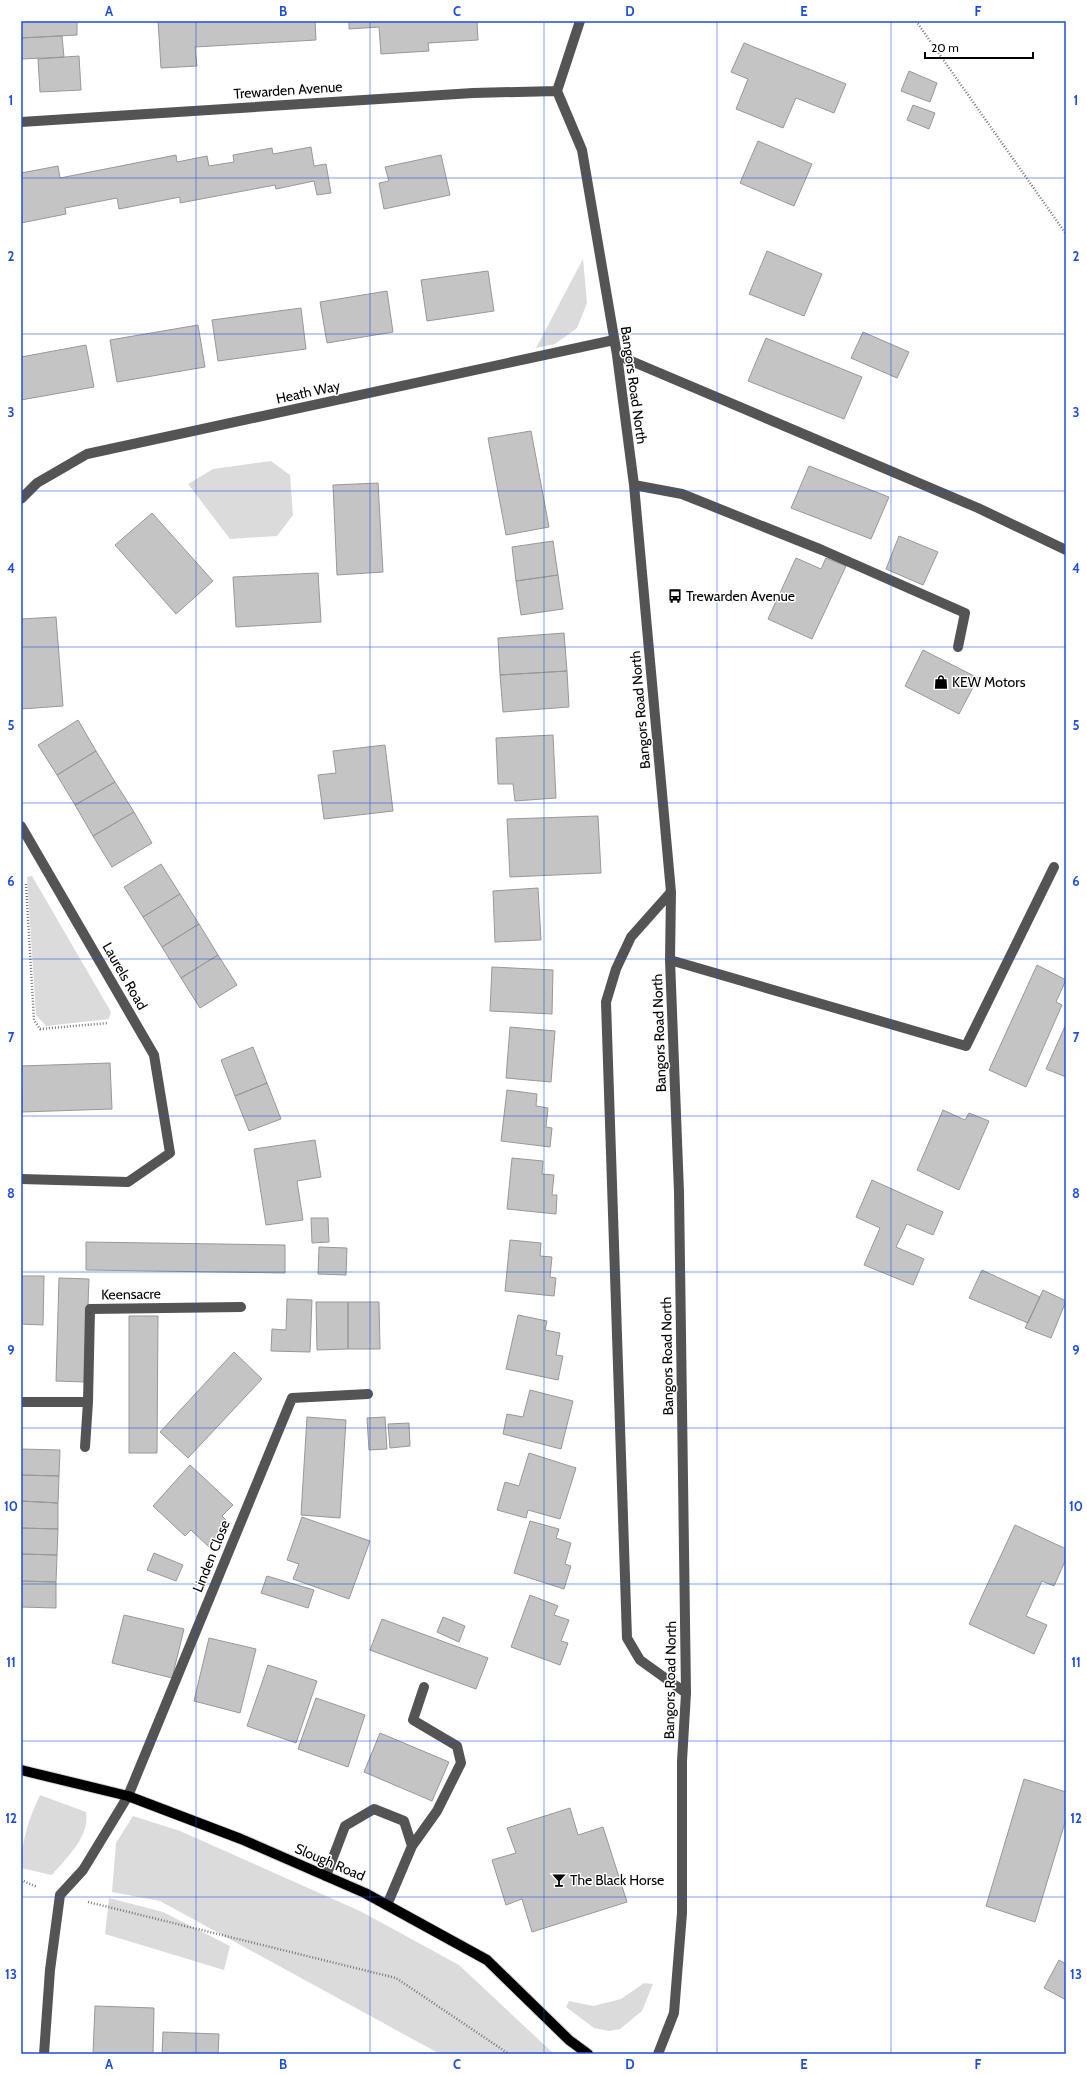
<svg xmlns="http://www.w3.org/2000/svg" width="1087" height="2075" font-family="Cabin,sans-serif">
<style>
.green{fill:#dbdbdb}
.building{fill:#c4c4c4;stroke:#989898}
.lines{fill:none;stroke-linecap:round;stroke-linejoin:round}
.major-casing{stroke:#dbdbdb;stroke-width:12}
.path{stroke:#767676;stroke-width:2.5;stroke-dasharray:1 2;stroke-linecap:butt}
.minor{stroke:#545454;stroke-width:10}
.major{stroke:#000;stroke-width:10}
.grid{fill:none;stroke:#1d4ed8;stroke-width:1;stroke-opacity:0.55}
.labels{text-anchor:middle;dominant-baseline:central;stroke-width:3;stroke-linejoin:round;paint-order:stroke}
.street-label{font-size:14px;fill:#000;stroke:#fff}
.poi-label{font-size:14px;fill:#000;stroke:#fff;text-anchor:start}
.neatline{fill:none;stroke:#1d4ed8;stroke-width:1.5}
.grid-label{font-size:13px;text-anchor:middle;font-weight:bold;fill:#1d4ed8}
</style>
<rect width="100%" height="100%" fill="#fff"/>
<!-- green -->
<path class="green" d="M583,259L587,303L577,328L555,344L536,348Z
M271,461L290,475L293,515L277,536L230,539L188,484L213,469Z
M32,876L111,1012L109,1019L46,1026L36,1015L27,877Z
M40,1795L86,1812C90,1837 67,1857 52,1875L21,1868C21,1842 29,1818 40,1795Z
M133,1816L180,1831L360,1911L459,1965L554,2054H440L160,1901L112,1892L116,1843Z
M109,1898L163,1912L230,1946L224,1970L105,1934Z
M644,1983L653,1984L642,2011L620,2029L609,2031L594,2028L566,2007L569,2001L593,2006L621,1999Z"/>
<!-- building -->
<path class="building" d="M21,21H77V35L21,38Z
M158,21H315L316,40L195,47L197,66L161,68Z
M349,21H477L478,40L428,43L429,51L381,54L379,27L349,29Z
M62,36L64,57L21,59V38Z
M744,43L846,84L834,113L796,98L783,128L736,109L748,79L731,72Z
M79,56L81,90L40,92L38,59Z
M909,71L937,83L930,102L901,91Z
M913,105L935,113L929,129L907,120Z
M758,141L812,164L794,206L740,183Z
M311,147L314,166L326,164L331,193L317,195L314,181L276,189L275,185L180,203V197L119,209L117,198L65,208L66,214L21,223V173L58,166L60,178L176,155L177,162L207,156L209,166L234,162L233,155L272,148L273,154Z
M441,155L450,195L384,209L379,183L389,181L385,167Z
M767,251L822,274L804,316L749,294Z
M488,271L494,311L427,321L421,280Z
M387,291L393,332L327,343L320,302Z
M301,308L306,349L218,361L212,320Z
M198,325L205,367L117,382L110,340Z
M863,332L909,352L897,378L851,358Z
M766,338L862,377L844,419L748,381Z
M86,345L94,387L21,400V357Z
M531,431L549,527L506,535L488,438Z
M809,466L889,497L871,539L791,508Z
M378,483L383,572L337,575L333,485Z
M152,513L213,581L176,614L115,545Z
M899,536L938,552L923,585L886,569Z
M553,541L558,575L516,581L512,547Z
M796,558L821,569L826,558L846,566L812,639L768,619Z
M318,573L321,622L236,627L233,577Z
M558,575L563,609L521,615L516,581Z
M56,617L63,706L21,709V619Z
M564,633L567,671L500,675L498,638Z
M923,650L978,678L959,714L905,686Z
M567,671L569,707L503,712L500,675Z
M78,720L96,751L57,775L38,745Z
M553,735L556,798L515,801L513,784H498L496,738Z
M385,745L393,811L324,819L318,775L336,773L333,751Z
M96,751L115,782L75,805L57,775Z
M115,782L134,812L93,836L75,805Z
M134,812L152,843L112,867L93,836Z
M598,816L601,873L510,877L507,819Z
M161,864L180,894L143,917L124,887Z
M538,888L541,940L495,942L493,891Z
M180,894L199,924L162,947L143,917Z
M199,924L218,955L181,978L162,947Z
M218,955L237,985L200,1008L181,978Z
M1037,965L1066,980L1056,1002L1062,1005L1026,1087L989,1070Z
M492,967L553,970L552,1014L490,1011Z
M1066,1024V1077L1046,1069Z
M510,1027L555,1031L551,1082L506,1078Z
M253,1047L267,1083L235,1096L221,1060Z
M110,1063L112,1109L22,1112L21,1066Z
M267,1083L281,1119L249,1131L235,1096Z
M507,1090L537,1094L536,1106L548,1108L546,1127L552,1128L550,1147L501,1141Z
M943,1110L965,1120L969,1113L989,1121L959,1190L917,1170Z
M315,1140L321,1177L297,1181L303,1220L266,1225L254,1149Z
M512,1158L543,1161L542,1174L554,1175L552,1195H557L556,1214L507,1209Z
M872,1180L943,1212L933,1235L907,1224L896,1247L924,1259L913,1285L864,1265L880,1228L856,1217Z
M311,1218H328L329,1242L312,1243Z
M510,1240L541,1243L540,1256L552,1257L550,1277L556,1278L554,1296L505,1291Z
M86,1242L285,1245V1273L86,1270Z
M319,1247L347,1248L346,1275L318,1274Z
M982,1270L1040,1297L1028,1323L969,1298Z
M21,1276H44L43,1325L21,1324Z
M59,1278L89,1279L85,1382L56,1381Z
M1043,1290L1066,1301L1051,1338L1025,1328Z
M287,1299L312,1300L310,1352L271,1351L272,1329L286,1330Z
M316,1302H348V1349L317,1350Z
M348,1302H379L380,1349H348Z
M518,1315L547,1321L545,1330L560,1333L556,1355L563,1356L558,1380L506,1369Z
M129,1316H158L157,1453H129Z
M234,1352L262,1379L188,1458L160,1432Z
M530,1390L573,1401L561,1449L503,1434L507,1414L523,1417Z
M307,1417L346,1420L340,1518L301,1515Z
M385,1417L387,1449L369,1450L367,1418Z
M409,1423L410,1446L390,1448L388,1424Z
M21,1449L60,1450L59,1476L21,1475Z
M529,1453L576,1468L560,1519L528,1510L526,1518L497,1510L505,1482L519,1486Z
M190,1465L233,1505L222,1516L230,1524L209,1547L191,1530L185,1536L153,1506Z
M21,1475L59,1476L58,1503L21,1501Z
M21,1501L58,1503V1529L21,1528Z
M302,1517L370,1541L349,1599L293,1579L299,1564L287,1560Z
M530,1521L559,1529L556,1538L571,1543L565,1564L571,1566L564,1589L514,1573Z
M1015,1525L1066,1549V1559L1054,1586L1042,1581L1026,1616L1047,1625L1034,1654L969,1624Z
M21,1528L58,1529L57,1555L21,1554Z
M154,1553L183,1565L176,1581L147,1570Z
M21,1554L57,1555L56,1582L21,1581Z
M267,1576L314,1590L308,1608L261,1593Z
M21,1581L56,1582V1608L21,1607Z
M530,1595L558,1606L554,1615L569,1620L561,1641L568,1643L560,1665L511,1647Z
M124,1615L184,1629L172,1678L112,1663Z
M443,1617L465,1626L459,1642L437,1632Z
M382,1619L488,1658L476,1689L370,1650Z
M209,1638L256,1649L240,1713L194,1701Z
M268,1665L317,1681L296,1743L247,1726Z
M316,1698L365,1715L348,1767L298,1749Z
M380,1733L449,1762L432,1801L364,1772Z
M1024,1779L1066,1792V1819L1035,1922L986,1906Z
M570,1808L578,1835L603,1827L627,1902L532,1932L522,1899L506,1905L492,1860L516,1853L507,1828Z
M1059,1960L1066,1964V2000L1044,1988Z
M95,2006L154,2008L153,2054H93Z
M163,2032L219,2034L218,2054H162Z"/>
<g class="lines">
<defs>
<path id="major" d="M21,1770L128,1796L241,1839L365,1893L487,1960L569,2040L588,2054"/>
</defs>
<!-- major casing -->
<use href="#major" class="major-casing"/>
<!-- path -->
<path class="path" d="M916,21L1066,234
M26,884L34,1020L40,1029L108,1023
M21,1880L37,1887
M88,1902L396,1978L509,2054"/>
<!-- minor -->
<path class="minor" d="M580,21L557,91L582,150L617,355L634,485L671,892L670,960L679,1192L686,1693L682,1761V1913L674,2013L658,2054
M21,122L473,93L557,91
M617,355L978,508L1066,550
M634,485L682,494L822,550L965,613L958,647
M21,499L37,483L87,454L614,340
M21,826L154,1055L170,1153L128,1182L21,1179
M671,892L631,937L616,969L606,1002L627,1638L640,1660L686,1693
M670,960L966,1046L1054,867
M21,1402H88L90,1309L241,1307
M85,1447L88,1402
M412,1846L437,1811L461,1763L457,1746L413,1720L424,1687
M326,1876L345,1826L374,1809L404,1821L412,1846L387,1905
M44,2054L50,1970L60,1895L83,1870L128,1796L292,1398L368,1394"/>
<!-- major -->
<use href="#major" class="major"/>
</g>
<!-- grid -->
<path class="grid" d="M196,21V2054M370,21V2054M544,21V2054M717,21V2054M891,21V2054M21,178H1066M21,334H1066M21,491H1066M21,647H1066M21,803H1066M21,959H1066M21,1116H1066M21,1272H1066M21,1428H1066M21,1584H1066M21,1741H1066M21,1897H1066"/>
<!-- icons -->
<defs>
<symbol id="bus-bare" viewBox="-9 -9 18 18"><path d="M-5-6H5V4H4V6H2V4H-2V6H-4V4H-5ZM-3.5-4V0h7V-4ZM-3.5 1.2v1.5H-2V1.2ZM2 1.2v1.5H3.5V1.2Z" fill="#000" stroke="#fff" stroke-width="2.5" paint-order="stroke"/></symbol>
<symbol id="shop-bare" viewBox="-9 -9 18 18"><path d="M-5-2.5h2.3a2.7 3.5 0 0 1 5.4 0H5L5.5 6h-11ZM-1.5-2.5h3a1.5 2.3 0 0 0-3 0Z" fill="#000" stroke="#fff" stroke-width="2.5" paint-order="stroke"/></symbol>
<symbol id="bar-bare" viewBox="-9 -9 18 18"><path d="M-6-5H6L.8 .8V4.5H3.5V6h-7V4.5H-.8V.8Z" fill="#000" stroke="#fff" stroke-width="2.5" paint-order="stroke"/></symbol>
</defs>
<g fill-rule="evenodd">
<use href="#bus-bare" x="665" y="586" width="20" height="20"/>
<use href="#shop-bare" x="931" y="672" width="20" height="20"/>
<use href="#bar-bare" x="549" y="1870" width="20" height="20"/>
</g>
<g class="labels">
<!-- street labels -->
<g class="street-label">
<text transform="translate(288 90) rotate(-4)">Trewarden Avenue</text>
<text transform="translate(634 385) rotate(82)">Bangors Road North</text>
<text transform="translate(308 392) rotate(-12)">Heath Way</text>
<text transform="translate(640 710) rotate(-95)">Bangors Road North</text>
<text transform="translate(125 976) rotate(60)">Laurels Road</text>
<text transform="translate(659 1033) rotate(-92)">Bangors Road North</text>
<text transform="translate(131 1294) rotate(-1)">Keensacre</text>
<text transform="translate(667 1356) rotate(-91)">Bangors Road North</text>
<text transform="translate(211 1556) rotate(-68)">Linden Close</text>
<text transform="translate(670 1680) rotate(-89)">Bangors Road North</text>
<text transform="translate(330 1862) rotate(23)">Slough Road</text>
</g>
<!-- poi labels -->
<g class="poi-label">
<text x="686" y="596">Trewarden Avenue</text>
<text x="952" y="682">KEW Motors</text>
<text x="570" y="1880">The Black Horse</text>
</g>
</g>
<!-- border -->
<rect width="1087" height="2075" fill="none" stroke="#ffffff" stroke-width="44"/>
<!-- scale -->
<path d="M925 52v6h108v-6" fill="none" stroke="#000000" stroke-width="2"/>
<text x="931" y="52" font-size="12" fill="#000000" stroke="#ffffff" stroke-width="3" paint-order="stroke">20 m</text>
<rect x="22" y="22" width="1043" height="2031" class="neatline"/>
<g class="grid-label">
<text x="109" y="16">A</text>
<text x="283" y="16">B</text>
<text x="457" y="16">C</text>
<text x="630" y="16">D</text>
<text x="804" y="16">E</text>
<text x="978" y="16">F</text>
<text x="11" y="105">1</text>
<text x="1076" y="105">1</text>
<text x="11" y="261">2</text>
<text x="1076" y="261">2</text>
<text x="11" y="417">3</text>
<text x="1076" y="417">3</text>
<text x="11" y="573">4</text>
<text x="1076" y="573">4</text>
<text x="11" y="730">5</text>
<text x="1076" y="730">5</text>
<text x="11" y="886">6</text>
<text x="1076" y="886">6</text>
<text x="11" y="1042">7</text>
<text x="1076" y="1042">7</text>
<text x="11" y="1198">8</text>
<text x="1076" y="1198">8</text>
<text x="11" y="1355">9</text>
<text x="1076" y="1355">9</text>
<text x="11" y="1511">10</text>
<text x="1076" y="1511">10</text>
<text x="11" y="1667">11</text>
<text x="1076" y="1667">11</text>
<text x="11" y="1823">12</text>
<text x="1076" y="1823">12</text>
<text x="11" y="1979">13</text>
<text x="1076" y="1979">13</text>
<text x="109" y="2069">A</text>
<text x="283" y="2069">B</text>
<text x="457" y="2069">C</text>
<text x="630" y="2069">D</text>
<text x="804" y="2069">E</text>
<text x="978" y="2069">F</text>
</g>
</svg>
